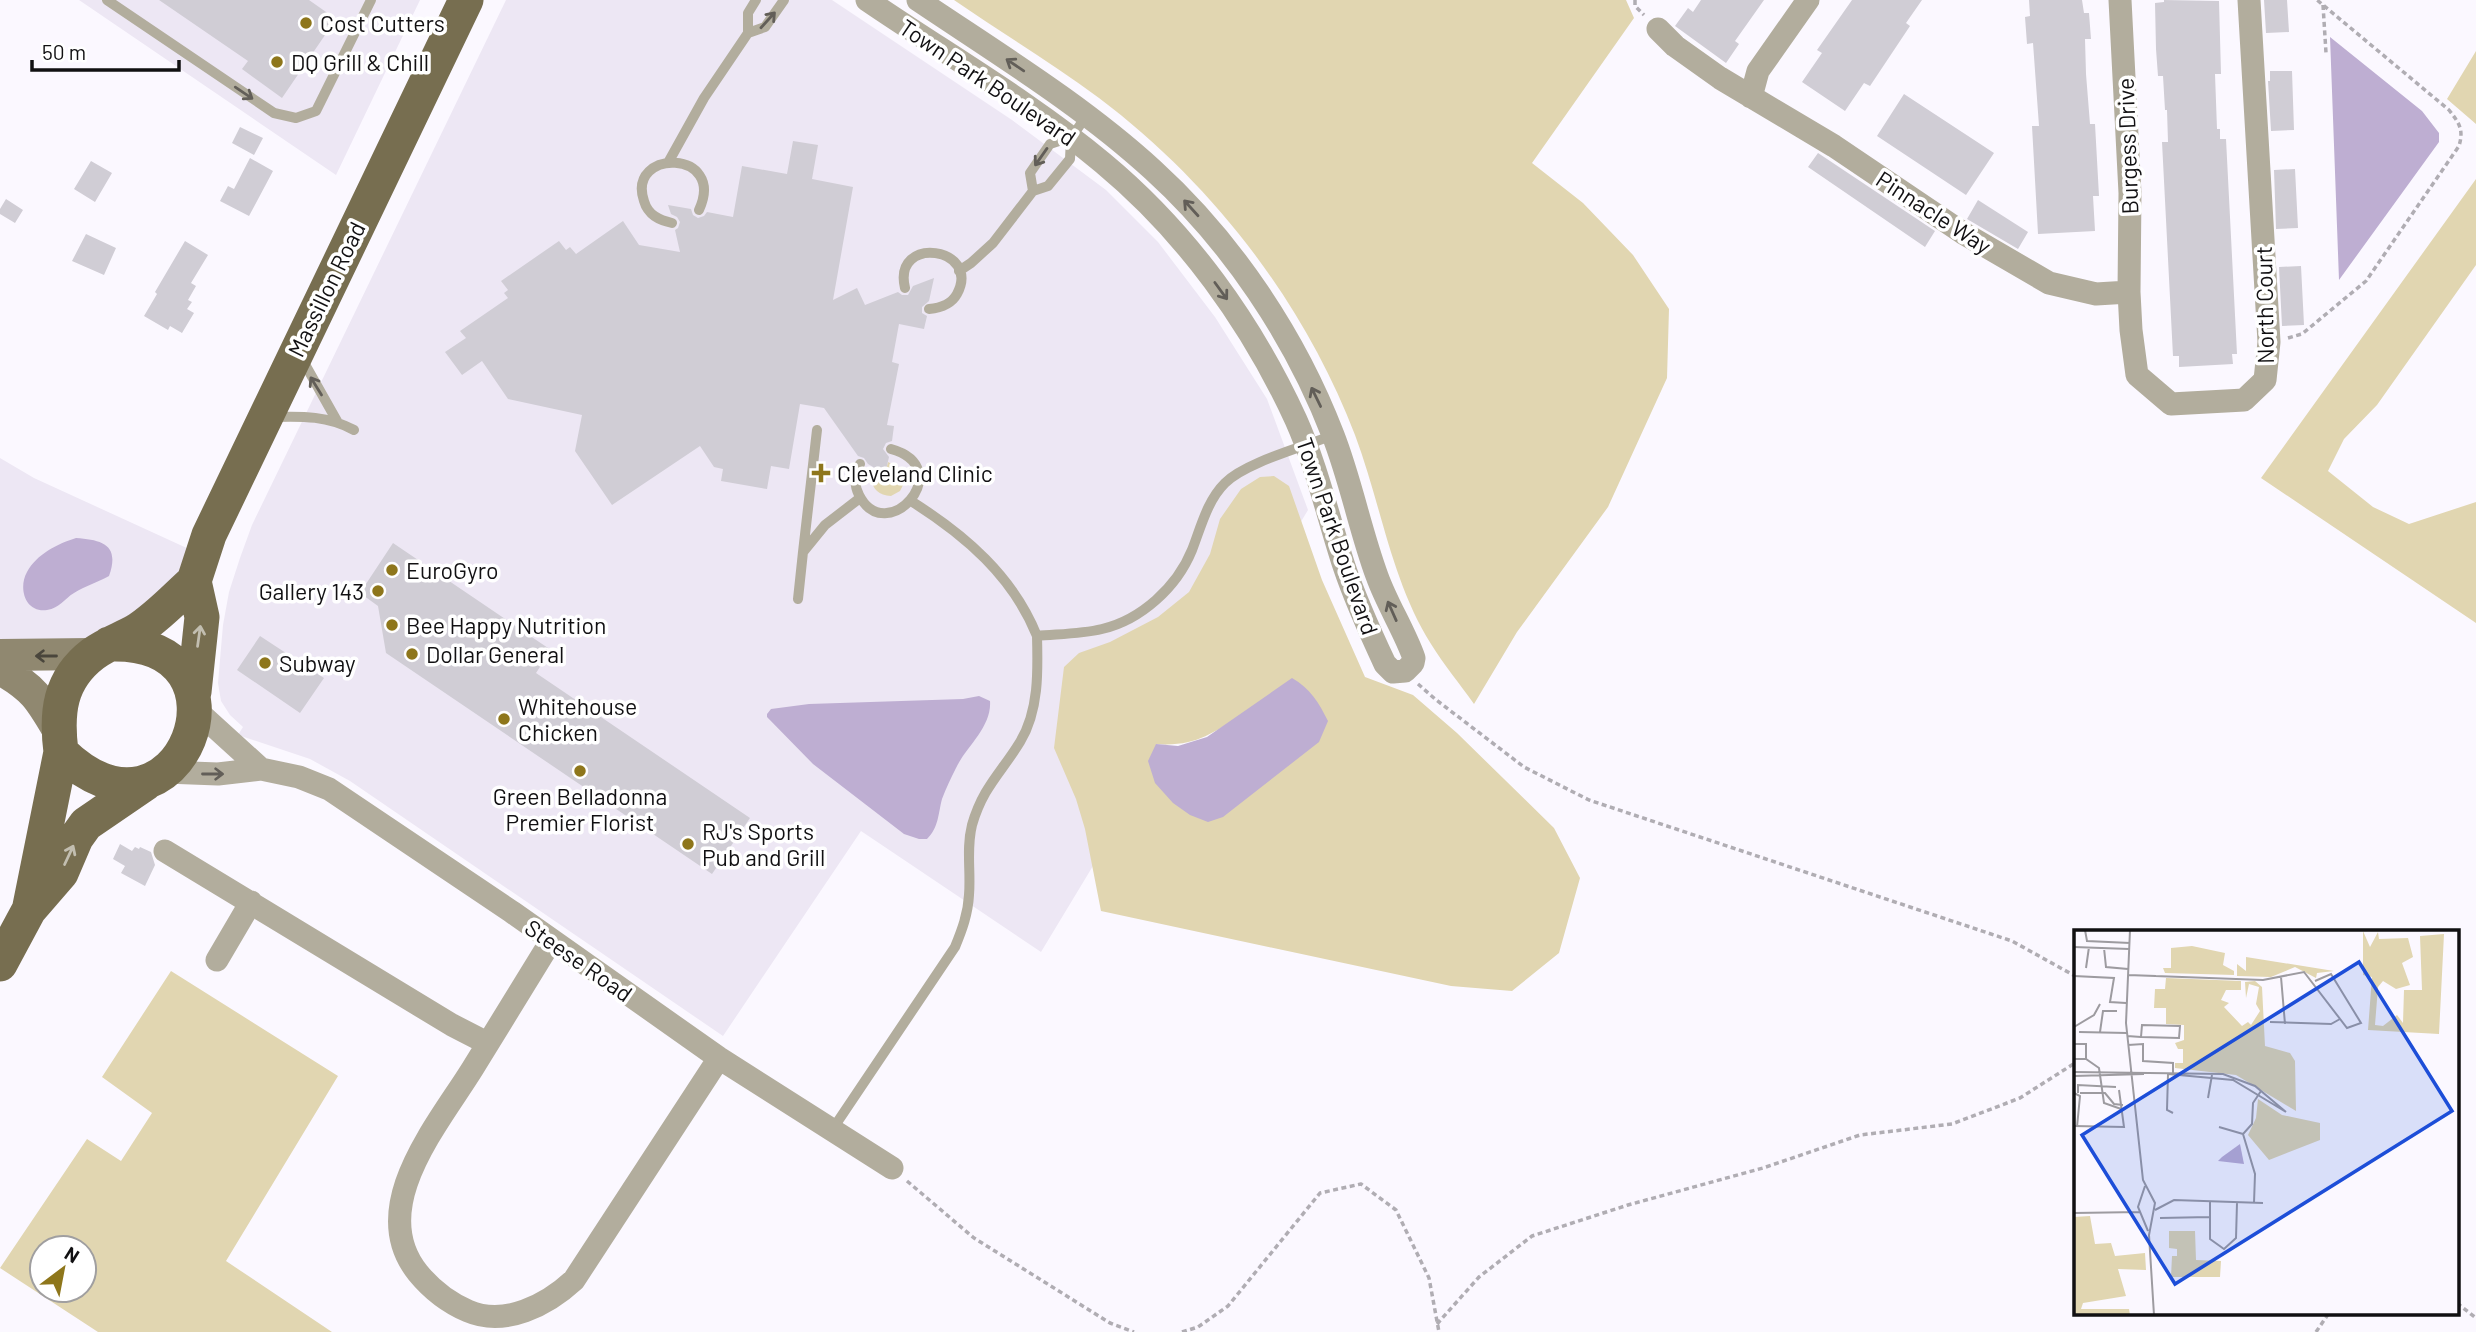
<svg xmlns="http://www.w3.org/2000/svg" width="2476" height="1332" font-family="Barlow,sans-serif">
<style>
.built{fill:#ede7f4}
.green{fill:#e1d6b1;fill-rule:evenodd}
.water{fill:#beaed2}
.building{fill:#d0cdd5}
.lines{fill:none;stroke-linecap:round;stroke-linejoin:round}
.path{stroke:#b0adb3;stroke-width:3.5;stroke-dasharray:5 3.5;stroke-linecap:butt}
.lane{stroke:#b2ad9d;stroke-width:10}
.street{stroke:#b2ad9d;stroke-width:23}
.secondary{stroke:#908870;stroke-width:32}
.primary{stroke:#776e50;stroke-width:35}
.oneway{stroke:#625e58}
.oneway2{stroke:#c2beb0}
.oneway3{stroke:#4a463c}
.poi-dot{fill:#8e761b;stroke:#fff;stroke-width:2.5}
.labels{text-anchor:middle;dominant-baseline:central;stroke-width:7;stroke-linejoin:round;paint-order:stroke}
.poi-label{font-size:23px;fill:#111012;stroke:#fff;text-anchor:start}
.street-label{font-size:23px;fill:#111012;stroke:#fff}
.inset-road{fill:none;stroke:#9d9ba0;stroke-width:2}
.view{fill:#1d4ed8;fill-opacity:0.15;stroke:#1d4ed8;stroke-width:3.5}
.inset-edge{fill:none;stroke:#111012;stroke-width:3.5}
</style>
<rect width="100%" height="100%" fill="#fbf8ff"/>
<!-- built -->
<path class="built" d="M79,0H420L336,175Z
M506,0H832L1012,120L1106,190L1158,242L1215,317L1267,399L1308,510L1041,952L861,831L723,1036L350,781L310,759L238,735L243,727L230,715L221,701L218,683L223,625L229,592L240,558L252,525Z
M0,458L34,478L202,555L135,631L0,655Z"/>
<!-- green -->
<path class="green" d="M954,0H1626L1634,18L1532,163L1583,203L1633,255L1669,309L1667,378L1608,507L1517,632L1474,704C1460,684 1444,665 1431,644C1391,580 1381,504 1355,435C1304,302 1212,183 1099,98C1052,63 1002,33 954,0Z
M2476,51V124L2447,99Z
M2476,179V265L2377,405L2344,439L2328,471L2373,507L2409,524L2476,502V623L2261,478Z
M888,462L902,469L905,481L900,491L891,496C874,495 867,482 876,468L886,470Z
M1274,476L1289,486L1322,580L1365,677L1413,695L1457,733L1554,828L1580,878L1559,953L1512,991L1451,986L1101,911L1085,829L1076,799L1054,748L1064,667L1079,653L1110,642L1158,617L1189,592L1210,554L1220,519L1241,489L1260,477ZM1242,715L1155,783L1156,744C1194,747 1211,734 1242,715Z
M171,971L338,1076L226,1261L332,1332H98L0,1268L87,1139L121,1161L152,1113L102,1077ZM42,1248H84V1290H42Z"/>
<!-- water -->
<path class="water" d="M2330,37L2422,111L2439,133V142L2339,280Z
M76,538C103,540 120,545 109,576C98,582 85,586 74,593C64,599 60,608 47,610C25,613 18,588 27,572C37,554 57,544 76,538Z
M1292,678C1310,688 1319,703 1328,721L1319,742L1223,817L1208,822L1190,815L1173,803L1155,783L1148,761L1156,744L1178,746L1207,737Z
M979,696L990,701C992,727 966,747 956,768C951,778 946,788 942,799C938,814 939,827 927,839H919L904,834L813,764L767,717V714L771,709L809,704L963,699Z"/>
<!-- building -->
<path class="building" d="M159,0H309L336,19L282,98L242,69L248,61Z
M1701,0H1764L1735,41L1739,44L1726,63L1675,26L1688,8L1693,12Z
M1852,0H1922L1906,23L1910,26L1870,86L1864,83L1845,111L1802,82L1822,53L1817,50Z
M2029,0H2082L2084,13H2089L2091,39H2085L2086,74L2090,124H2095L2099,196H2093L2095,231L2038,234L2032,126H2039L2033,43L2027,44L2025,17L2030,16Z
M2164,0L2219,1L2221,74H2215L2217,129H2220V139H2226L2237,354H2232L2233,364L2179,367V356H2173L2162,142H2168L2167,110H2165L2163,76H2158L2156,49L2155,3L2164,2Z
M2264,0H2287L2289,32L2266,33Z
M2270,71H2292L2294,130L2271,131L2268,81H2270Z
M1904,94L1994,153L1966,195L1877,136Z
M240,127L263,138L254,155L232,143Z
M793,141L818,145L812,179L853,187L833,300L857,288L865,305L898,292L902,295H908L913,286L934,278L929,301L922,307V313L927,316L924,329L899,324L892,362L899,364L887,425L894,426L892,441L886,443L883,449L889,457L885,474L868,464L864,458L858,456L824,408L800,404L789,469L771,466L767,489L721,481L723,469L714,467L700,446L612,505L575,451L582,415L508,399L482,361L462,375L445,352L466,338L460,331L508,298L504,293L508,290L501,281L559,241L566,250L570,247L576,254L623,221L639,245L680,252L675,230L678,228L680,222L677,217L671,214L668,205L691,209L693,215L698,218L704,216L707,212L733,217L742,166L787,174Z
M1818,153L1935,231L1925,247L1808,167Z
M250,158L273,171L249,216L220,201L228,186L234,189Z
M91,161L112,173L95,202L74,189Z
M2295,169L2298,228L2276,229L2274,170Z
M6,199L23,210L15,223L0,214V209Z
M1978,200L2028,232L2018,249L1967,219Z
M86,234L116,248L104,275L72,261Z
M185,241L208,255L191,283L196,286L188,300L192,302L187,309L194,313L182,333L170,326L168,330L144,316L157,294L155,292Z
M2301,266L2304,325L2282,326L2279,267Z
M393,543L551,650L536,673L750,818L712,874L386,653L378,606L360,593Z
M260,636L324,678L300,713L237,670Z
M120,844L132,851L135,847L139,849L140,847L151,852L155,865L145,886L121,873L125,866L113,859Z"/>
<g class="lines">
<!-- path -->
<path class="path" d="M1635,0V6L1644,15
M2323,5L2326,53
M2288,338L2302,334L2366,281L2459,146C2464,129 2459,123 2449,110L2317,0
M1418,684L1435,699L1524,767L1589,800L2012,941L2075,976
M907,1181L974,1238L1110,1323L1134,1332
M2457,1303L2476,1318
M1437,1324L1479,1277L1532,1236L1628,1205L1763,1168L1860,1135L1952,1124L2020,1098L2075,1063
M1182,1332L1198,1327L1228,1306L1320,1193L1361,1184L1396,1210L1429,1278L1439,1332
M2316,1332L2329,1313"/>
<!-- lane -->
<path class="lane" d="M107,0L274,113L296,118L316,111L371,0
M748,33L765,27L784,0
M669,161L704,98L748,33V13L756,0
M1033,191L1030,173L1050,144L1068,138
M672,223C659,220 648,215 644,201C626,148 727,149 699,210
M959,271L971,263L993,243L1033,191L1048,186L1070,159L1071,138L1087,115
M905,288C892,234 982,247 957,294C951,305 940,308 929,309
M302,359L337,421
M274,417C303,416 328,416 354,430
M860,464C854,473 854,485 859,495C886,549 959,468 891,449
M911,501C965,535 1013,576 1037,636
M803,552L817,430
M798,599L803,552L825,525L860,498
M832,1130L955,947C962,930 968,914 969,895C971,871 966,849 972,825C983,787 1001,773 1020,742C1039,711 1038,671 1037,636C1058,634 1081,634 1102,629C1141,620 1177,587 1192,550C1201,527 1207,501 1225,483C1246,462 1304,447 1333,435"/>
<!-- street -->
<path class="street" d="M867,0C946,54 1030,102 1103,163C1186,232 1251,322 1296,420C1317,467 1328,517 1344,566C1355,599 1370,632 1385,664L1393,672L1405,671L1413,663L1414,658C1404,630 1387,604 1377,576C1360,530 1351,481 1333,435C1295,336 1231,241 1153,170C1082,105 998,54 918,0
M2120,0L2130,193L2129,292L2131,330L2137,375L2171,404L2244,400L2265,380L2269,342L2249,0
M1658,29L1675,46L1720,78L1834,146L1963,233L2049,283L2096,294L2129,292
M1751,97L1758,71L1808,0
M195,709L261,769
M165,772L218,774L261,769L299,777L329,789L512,912L719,1058L892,1168
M165,851L452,1025L487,1043
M551,941C526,981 501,1022 476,1063C442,1120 364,1206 418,1273C432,1290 447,1302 468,1311C505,1327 547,1305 574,1280L719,1058
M217,960L251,902"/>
<!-- secondary -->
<path class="secondary" d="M0,655L92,654
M0,669C33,687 40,699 58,730"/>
<!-- primary -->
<path class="primary" d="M109,644C266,638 180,868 61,752C56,713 59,680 93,654C106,644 122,639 136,631C158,617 175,598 194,581
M194,692L202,617L194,581L209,535L466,0
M30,906L61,752
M0,964L29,910L61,873L76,838L86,824L146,783"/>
</g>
<!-- one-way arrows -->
<defs><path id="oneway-shaft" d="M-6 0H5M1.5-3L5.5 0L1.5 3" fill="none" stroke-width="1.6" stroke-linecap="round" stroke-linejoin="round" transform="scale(1.75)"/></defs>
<g class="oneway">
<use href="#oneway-shaft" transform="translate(768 20) rotate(-48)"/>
<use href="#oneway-shaft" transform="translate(1015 65) rotate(-146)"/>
<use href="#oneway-shaft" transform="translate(244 93) rotate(34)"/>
<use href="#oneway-shaft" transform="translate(1041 157) rotate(125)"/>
<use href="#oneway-shaft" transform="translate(1191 208) rotate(-132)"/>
<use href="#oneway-shaft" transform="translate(1221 291) rotate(54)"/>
<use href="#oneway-shaft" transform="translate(316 386) rotate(-122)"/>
<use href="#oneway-shaft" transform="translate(1316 397) rotate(-116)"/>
<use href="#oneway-shaft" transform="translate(1392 611) rotate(-114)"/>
<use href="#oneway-shaft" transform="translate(213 774)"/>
</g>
<g class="oneway2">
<use href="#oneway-shaft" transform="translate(199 636) rotate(-82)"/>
<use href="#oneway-shaft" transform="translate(69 855) rotate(-65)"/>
</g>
<use class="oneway3" href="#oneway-shaft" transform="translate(46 656) rotate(180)"/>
<!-- markers -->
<g class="poi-dot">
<circle cx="306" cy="23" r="7"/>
<circle cx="277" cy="62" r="7"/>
<path d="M817.5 462.5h7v7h7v7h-7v7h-7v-7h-7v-7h7z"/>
<circle cx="392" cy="570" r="7"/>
<circle cx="378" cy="591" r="7"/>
<circle cx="392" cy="625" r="7"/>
<circle cx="412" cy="654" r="7"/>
<circle cx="265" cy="663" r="7"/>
<circle cx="504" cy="719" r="7"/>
<circle cx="580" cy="771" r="7"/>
<circle cx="688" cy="844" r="7"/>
</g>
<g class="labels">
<!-- poi labels -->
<g class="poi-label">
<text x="320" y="23">Cost Cutters</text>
<text x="291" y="62">DQ Grill &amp; Chill</text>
<text x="837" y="473">Cleveland Clinic</text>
<text x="406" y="570">EuroGyro</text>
<text x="364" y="591" text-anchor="end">Gallery 143</text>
<text x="406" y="625">Bee Happy Nutrition</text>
<text x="426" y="654">Dollar General</text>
<text x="279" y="663">Subway</text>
<text x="518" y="706">Whitehouse<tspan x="518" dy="26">Chicken</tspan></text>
<text x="580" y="796" text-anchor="middle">Green Belladonna<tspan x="580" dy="26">Premier Florist</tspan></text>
<text x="702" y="831">RJ's Sports<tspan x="702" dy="26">Pub and Grill</tspan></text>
</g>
<!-- street labels -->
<g class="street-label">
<text transform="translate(988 82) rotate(34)">Town Park Boulevard</text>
<text transform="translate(2127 146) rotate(-92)">Burgess Drive</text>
<text transform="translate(1934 212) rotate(33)">Pinnacle Way</text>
<text transform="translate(326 289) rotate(-64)">Massillon Road</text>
<text transform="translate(2264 305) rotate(-91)">North Court</text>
<text transform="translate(1338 536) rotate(71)">Town Park Boulevard</text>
<text transform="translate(579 960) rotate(35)">Steese Road</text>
</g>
</g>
<!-- overview -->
<g transform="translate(2074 930)">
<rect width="385" height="385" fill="#fbf8ff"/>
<path d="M289,1L296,17L304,2L305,9L334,8L339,27L328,33L336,55L322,59L309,51L304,57L301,95L309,96L323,85L329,93L330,60H348L346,6L370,4L365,104L294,100L298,47L289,45ZM118,16L151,23L149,35L160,41V45L91,43L89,38H97V18ZM172,27L260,41L243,43L242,48L221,37L197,47L163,46V34L172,41ZM92,48L167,51V66V60H152L147,70L155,73L150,77L168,96L174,92L177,95L186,81L182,74L185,57L175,54L172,68L171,52L181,51L188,57L191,116L216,123L221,131L222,181L162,145L101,138V133H109V119H104L101,113L110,110V95L92,94V78H80L81,59H91ZM184,169L208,185L246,193V210L195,230L174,205L182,188ZM16,286L21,314L37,313L41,326L71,323L72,340L44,339L52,366L9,373L7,379H55L56,385H0V287ZM95,301H121L122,330L147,331L146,347H97L98,326H103V319L95,318Z" fill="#e1d6b1"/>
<path d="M166,214L170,234L144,231L148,227Z" fill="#beaed2"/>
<path class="inset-road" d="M11,0L13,11L56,13M56,0L52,93L69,250L81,273L75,305L80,385M0,17L55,19M30,18L32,37L54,39M12,38L15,17M0,46L40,48L36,72L52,73M82,46L54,45L189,50L230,42L273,98L287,93L257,44L241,51M207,47L211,94M196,92L257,94L266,89M0,97L20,85L26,74M5,102L53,103M26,102L29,81H43M53,106L67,107L105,108L106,96L68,95L67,107M0,114H12V129M54,115L69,114V131L99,133V144M0,129H12L25,138L30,173L50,180M0,142L149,144L181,156L212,182M94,144L159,150L212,182M94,144L93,180L99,183M0,146L70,144M0,163L6,166L3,197M4,163V155L42,157M6,163H31L40,174L49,175M134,168L138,145M0,196L50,197L45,160M145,197L169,204M71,256L64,277L74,301M136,272V309L150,319L162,308L163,273M180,273L181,244L169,204L178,194L179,173L187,161M81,280L100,270L189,273M0,283L66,282M86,288L136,287"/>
<path class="view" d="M285,32L378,181L101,354L8,205Z"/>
<rect width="385" height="385" class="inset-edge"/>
</g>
<!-- north arrow -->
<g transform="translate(63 1269) rotate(32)"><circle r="33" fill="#ffffff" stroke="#a09fa0" stroke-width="2"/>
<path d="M0-5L12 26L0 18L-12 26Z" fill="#8e761b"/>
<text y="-10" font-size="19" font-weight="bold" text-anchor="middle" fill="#111012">N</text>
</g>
<!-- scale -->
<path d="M32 60v10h147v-10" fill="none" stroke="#111012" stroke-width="3.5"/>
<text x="42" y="60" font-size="21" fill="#111012" stroke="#ffffff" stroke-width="5" paint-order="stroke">50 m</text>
</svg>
